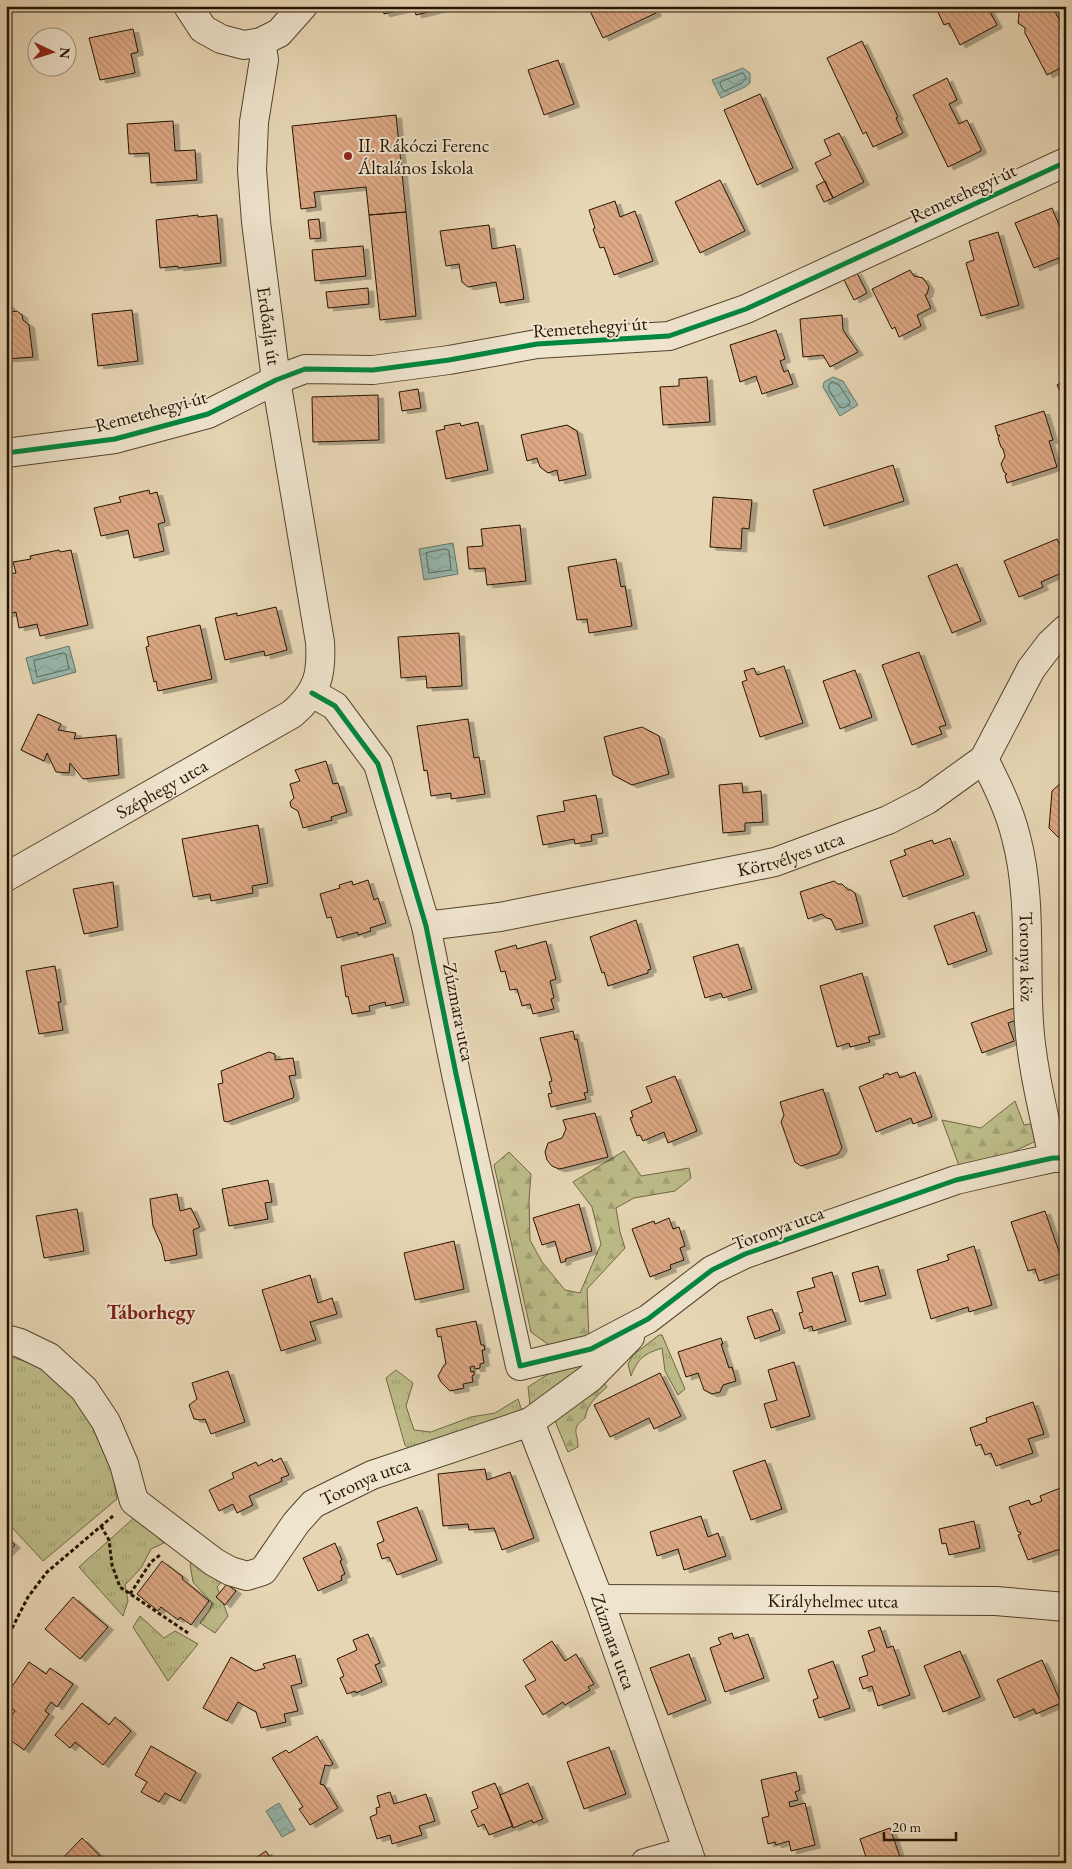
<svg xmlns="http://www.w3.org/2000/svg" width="1072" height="1869" font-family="'EB Garamond',serif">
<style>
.grass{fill:url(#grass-tufts);stroke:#706844}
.forest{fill:url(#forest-firs);stroke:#706844}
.water{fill:url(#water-waves);stroke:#697769}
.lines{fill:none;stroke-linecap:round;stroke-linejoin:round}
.shore{stroke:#5e6658;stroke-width:1}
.building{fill:url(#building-back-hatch);stroke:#241400;filter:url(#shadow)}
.minor-casing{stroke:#55442d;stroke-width:30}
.path{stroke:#241400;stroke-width:3;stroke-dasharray:4 2.5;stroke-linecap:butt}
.minor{stroke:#efe4ce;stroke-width:28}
.cycleway-casing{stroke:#efe4ce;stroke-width:8}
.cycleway{stroke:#00873e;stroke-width:5}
.poi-dot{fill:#8f2418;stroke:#efe4ce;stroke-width:2}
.labels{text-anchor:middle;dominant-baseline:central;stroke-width:4;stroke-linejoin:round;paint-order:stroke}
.poi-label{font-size:19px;fill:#241400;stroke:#efe4ce;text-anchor:start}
.street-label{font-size:19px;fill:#241400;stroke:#efe4ce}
.neighbourhood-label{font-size:20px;font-weight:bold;fill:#7a1f14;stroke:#efe4ce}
</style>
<defs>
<pattern id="grass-tufts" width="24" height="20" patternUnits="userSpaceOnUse" patternTransform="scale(1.25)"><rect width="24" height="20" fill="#bcbc89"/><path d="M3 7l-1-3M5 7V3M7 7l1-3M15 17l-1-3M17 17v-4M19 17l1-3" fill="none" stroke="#a1a174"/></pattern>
<pattern id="forest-firs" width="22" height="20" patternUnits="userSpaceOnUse" patternTransform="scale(1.25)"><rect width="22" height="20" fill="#bcbc89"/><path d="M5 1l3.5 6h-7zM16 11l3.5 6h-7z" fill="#a1a174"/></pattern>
<pattern id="water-waves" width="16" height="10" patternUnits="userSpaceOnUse" patternTransform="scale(1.25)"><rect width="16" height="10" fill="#97b9af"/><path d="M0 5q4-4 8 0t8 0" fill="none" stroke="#829e95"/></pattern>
<pattern id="building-back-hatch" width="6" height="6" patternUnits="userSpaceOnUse" patternTransform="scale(1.25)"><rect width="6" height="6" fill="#dda885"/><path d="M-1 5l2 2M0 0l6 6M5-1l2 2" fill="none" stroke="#be9071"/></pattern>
<filter id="shadow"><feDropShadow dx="5.5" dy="3" stdDeviation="0" flood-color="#0004"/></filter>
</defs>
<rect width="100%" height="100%" fill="#e7d6b4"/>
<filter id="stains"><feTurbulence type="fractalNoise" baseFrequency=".004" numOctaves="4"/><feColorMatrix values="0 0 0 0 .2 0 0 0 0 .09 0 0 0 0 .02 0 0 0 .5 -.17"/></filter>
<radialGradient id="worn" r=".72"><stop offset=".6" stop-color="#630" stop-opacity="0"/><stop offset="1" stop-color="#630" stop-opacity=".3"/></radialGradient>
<!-- grass -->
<path class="grass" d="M659,1335H662L685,1389L678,1395L665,1371L662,1348C644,1354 638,1358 631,1376L628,1364L633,1355Z
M604,1352L531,1413L528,1387L570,1360Z
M11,1357L47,1368L84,1402L109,1455L117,1499L43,1561L6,1521V1360Z
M396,1370L413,1383L406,1406L414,1430L431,1432L471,1417L495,1413L518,1399L523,1414L414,1453L405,1445L386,1378Z
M135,1517L164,1543L151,1549L141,1568L125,1585L128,1601L123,1616L79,1567Z
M197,1557L226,1576L217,1587L228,1616L215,1633L200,1623L209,1611L212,1603L193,1582L190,1564Z
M140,1616L164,1638L175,1631L198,1644L168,1681L133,1627Z"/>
<!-- forest -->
<path class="forest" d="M1015,1101L1024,1125L1036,1123L1040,1139L988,1164L961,1171L942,1120L981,1128Z
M624,1151L641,1176L689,1168L691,1178L675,1191L634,1198L616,1208L620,1232L625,1248L587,1289L589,1339L549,1345L531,1332L494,1165L509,1152L531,1174L529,1200L530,1240L542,1262L565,1290L580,1293L601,1244L592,1207L573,1182Z
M601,1379L607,1387C596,1397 588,1403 585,1418C570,1429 578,1432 578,1447L568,1452L557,1426L554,1416Z"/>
<!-- water -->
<path class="water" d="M743,68L750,73V83L745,87L721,98L712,80Z
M833,377L843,381L858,405L840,416L823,387L824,382Z
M453,543L458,574L424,580L419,549Z
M69,646L76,672L33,684L26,658Z
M279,1803L295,1830L282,1837L266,1811Z"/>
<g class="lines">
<!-- shore -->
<path class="shore" d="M743,73L746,78L742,83L725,91L723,90L720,84L721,82Z
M833,382L839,385L850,402L849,405L843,408L840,407L829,390V385Z
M446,549L449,551L451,570L429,573L426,553Z
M64,653L66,655L69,669L37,677L34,661Z"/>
</g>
<!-- building -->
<path class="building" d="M382,6H440L441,9L416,15L414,7L384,14Z
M592,6H653L656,13L603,38L590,11L594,9Z
M935,6H987L997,25L960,45L949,23L944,25Z
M1015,6H1052L1062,25L1059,27L1066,39V65L1047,75L1025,33V28L1018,23L1019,14Z
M133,29L138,52L131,54L135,73L100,80L89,38Z
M862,41L898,117L896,118L903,133L873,147L866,132L863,134L827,58Z
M558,60L574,104L544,115L528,70Z
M947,78L957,100L949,104L959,124L967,120L981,149V151L948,167L913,95Z
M760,94L793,168L757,185L724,110Z
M396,115L406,212L369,215L366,187L314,192L316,207L301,209L292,126Z
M173,121L175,151L195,150L197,180L151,183L149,153L129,154L127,124Z
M839,133L864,182L833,198L815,163L831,155L824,140Z
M720,180L745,231L700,253L675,202Z
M825,181L833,198L824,202L816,186Z
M615,201L620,217L635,211L653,261L614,275L604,247L600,248L593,229L595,228L589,210Z
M1052,208L1066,242V255L1034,268L1015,223Z
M406,212L416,316L380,320L369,215Z
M198,215V217L217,215L221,263L178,268V266L160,268L156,220Z
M319,219L321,238L310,239L308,220Z
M489,225L492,249L515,245L524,299L500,303L496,282L468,287L462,282L459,264L446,266L440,231Z
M998,232L1019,305L981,316L966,263L974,260L969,241Z
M363,246L366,276L315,281L312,250Z
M910,270L914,276L923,278L929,287L927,294L925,295L931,308L917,315L921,326L899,337L895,327L892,329L872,289Z
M856,271L867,293L854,300L843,278Z
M368,288L369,304L328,308L326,292Z
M6,303L9,305L10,312L17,311L22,315L23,320L29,325L33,357L6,359Z
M132,310L138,361L98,366L92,314Z
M842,315L843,330L858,352L830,367L823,355L803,357L800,319Z
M776,330L785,359L780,361L784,372L788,370L793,384L762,394L756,376L740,382L730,345Z
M707,377L710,422L663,425L660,387L679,386V379Z
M1066,380V401L1057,385Z
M418,389L421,408L402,411L399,392Z
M378,395L379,440L313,442L312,397Z
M1044,411L1053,440L1049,441L1057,467L1007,483L1005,475L1007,474L1004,472L1001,464L1005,456L1003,449L1001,447L998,438L1000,435L998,436L995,426Z
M478,422L488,470L446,479L436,431L445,429L444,426L460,423L461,426Z
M567,425L577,431L586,475L559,481L557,470L548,473L540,467L537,458L527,461L521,435Z
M893,465L904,501L824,526L813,490Z
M149,490L150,494L157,492L165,522L158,524L164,551L134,558L128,530L101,536L94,508L121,502L119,497Z
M713,497L752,500L749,529L742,528L741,549L710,547Z
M520,525L526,581L487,585L485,568L469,569L467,547L483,546L481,529Z
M1057,539L1060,545L1066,543V571L1041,582L1043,587L1019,597L1004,561Z
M59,550L60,552L71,550L88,625L40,636L37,624L19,628L16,612L7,614L6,587L9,586L7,574L16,573L13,562L31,559L30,556Z
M616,559L621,587L625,586L632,626L589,633L587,619L577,620L568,567Z
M957,564L981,621L952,633L928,576Z
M276,607L287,650L265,656L264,651L225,660L215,618L237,613V616Z
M200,625L212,679L158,691L156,681L154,682L146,647L149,646L147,637Z
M459,633L462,686L427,688L426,676L401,678L398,637Z
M919,652L946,725L939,727L942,734L912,745L882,665Z
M784,666L803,723L760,737L742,682L747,680L744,671L754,668L757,675Z
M855,670L872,717L840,729L823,681Z
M38,714L61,724L58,730L76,733L74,739L116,735L119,775L83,779L70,763L69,773L56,772L47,753L44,761L21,750Z
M468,719L474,758L479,757L485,794L451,799V793L431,796L427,770L424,771L417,726Z
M642,727L659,736L669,774L632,785L613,775L604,737Z
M326,761L333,784L338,783L347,812L331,817L332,820L303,828L298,811L291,807L290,802L294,798L290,784L300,781L295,770Z
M1062,782H1066V838L1058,837L1049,828L1052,791Z
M742,783L743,793L761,791L763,822L745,823V831L723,833L719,785Z
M596,795L603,833L591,835L592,841L575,844L574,839L543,845L537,816L565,811L563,801Z
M258,825L268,883L252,886L253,893L211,901L210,894L193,897L182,839Z
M950,838L964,875L903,897L890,861L906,855L904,850L932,840L934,844Z
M368,880L374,900L378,898L386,923L370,928L371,931L358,935V932L337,938L331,917L327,918L320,894L340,888L339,885L352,881L353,885Z
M834,881L838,884H842L848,890H851L855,893L863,923L836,930L831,919L826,918L822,914L808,919L800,892Z
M113,882L118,927L84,934L73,889Z
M974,912L987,951L948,965L934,926Z
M636,920L651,969L648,970V973L608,986L604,972L602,973L590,937Z
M546,941L556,979L550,981L554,998L551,999L554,1009L533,1014L530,1004L522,1006L517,989L510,990L505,971L501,972L495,951L516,945L517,949Z
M738,944L752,989L723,998L721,993L705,998L693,957Z
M393,954L404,1002L386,1006L385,1002L369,1006L370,1011L352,1014L348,996L346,997L341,966Z
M55,966L61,1002H58L63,1030L39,1034L26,971Z
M862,973L880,1034L868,1037L870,1042L850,1047L849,1043L837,1047L820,986Z
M1017,1007V1020L1008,1023L1014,1041L982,1053L971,1023Z
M573,1031L575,1040L577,1039L588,1092L584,1093L586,1099L551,1107L548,1094L552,1093L549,1082L552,1081L540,1038Z
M269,1052L275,1054V1060L293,1058L296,1075L289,1076L294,1095L293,1098L227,1122L224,1121L218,1084L223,1083L221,1071Z
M897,1072L900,1078L915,1072L932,1117L913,1124L911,1118L876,1132L859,1087L884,1077L883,1075L888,1073L889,1075Z
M675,1076L697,1131L668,1143L664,1132L643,1141L640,1135L637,1136L630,1118L633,1117L631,1111L652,1102L646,1087Z
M823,1089L842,1148L838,1154L801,1166L795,1162L781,1122L784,1115L780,1102Z
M595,1113L608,1157L564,1168L559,1169L552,1166L547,1160L545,1152L548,1143L562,1138L566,1129L563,1120Z
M268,1180L272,1202L265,1203L268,1219L229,1226L222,1189Z
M177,1194L180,1211L191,1208L200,1227L193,1230L197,1255L165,1261L162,1246L153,1226L150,1199Z
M579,1204L592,1251L565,1259L566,1261L561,1263L555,1241L542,1245L533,1218Z
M77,1209L84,1251L44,1258L36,1216Z
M1045,1211L1066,1272L1039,1281L1035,1269L1028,1271L1011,1222Z
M669,1218L673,1229L679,1227L685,1246L680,1248L684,1260L670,1265L671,1269L650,1277L632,1229L654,1221L655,1224Z
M454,1241L464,1289L415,1300L404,1253Z
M974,1246L992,1305L969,1312L968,1307L931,1319L917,1270L949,1260L947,1255Z
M878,1266L886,1295L860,1302L852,1273Z
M832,1272L846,1321L813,1331L812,1326L804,1329L799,1313L803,1312L797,1292L815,1287L812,1278Z
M310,1275L318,1303L332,1298L337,1314L310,1322L316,1340L281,1351L262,1290Z
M772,1309L780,1330L755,1339L747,1317Z
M476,1321L481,1345H484L485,1350H482L484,1363L480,1364V1368L475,1369L474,1366L470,1367L471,1372L474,1371V1375L472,1376L473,1382L463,1384L464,1388L450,1391L441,1382L438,1376L444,1365L446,1364L441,1336L438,1337L436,1329Z
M721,1338L723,1344H721L729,1368L732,1367L736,1381L723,1385L720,1392L712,1394L704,1390L698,1373L686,1377L678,1352Z
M794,1362L810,1416L771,1428L764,1404L777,1400L768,1370Z
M228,1371L245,1422L211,1434L205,1419L201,1420L194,1419L189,1405L197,1399L192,1383Z
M660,1373L681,1416L654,1429L649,1418L610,1437L594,1405Z
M1033,1402L1044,1434L1028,1439L1033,1453L996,1466L991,1453L985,1455L981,1444L976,1446L970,1428L987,1422L986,1418Z
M281,1458L289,1475L281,1478L282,1481L249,1496L253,1505L237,1513L233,1504L219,1511L209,1490L234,1478L232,1473L256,1462L258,1466L272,1459L273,1462Z
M765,1460L782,1509L751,1520L733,1471Z
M485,1469L487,1480L510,1472L534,1538L502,1550L494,1528L469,1530L468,1524L443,1526L438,1474Z
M1063,1487L1066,1496V1547L1028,1560L1018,1535L1021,1534L1020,1532H1018L1009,1507L1029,1500L1031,1505L1042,1501L1040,1496Z
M417,1507L437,1560L397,1575L389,1557L382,1559L377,1544L384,1541L377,1522Z
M701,1516L708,1537L718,1533L726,1556L684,1570L678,1549L657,1556L650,1532Z
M974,1521L980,1548L949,1555L946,1543L942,1544L939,1529Z
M6,1537L15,1545L6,1554Z
M335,1543L342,1560L340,1561L345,1574L341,1576L342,1580L318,1591L303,1558Z
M162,1561L183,1577L182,1579L209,1601L191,1625L180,1617L178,1620L161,1607L158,1611L137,1594Z
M227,1584L236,1591L225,1605L216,1597Z
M73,1597L108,1627L80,1659L45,1629Z
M880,1627L887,1648L893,1646L910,1695L878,1706L872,1686L863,1689L859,1678L868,1675L862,1656L875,1651L868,1631Z
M732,1633L734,1639L748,1634L764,1678L725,1692L710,1648L721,1644L718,1638Z
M368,1634L380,1663L375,1665L382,1682L356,1693L355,1691L347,1694L340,1678L344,1676L337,1659L357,1650L353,1640Z
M552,1641L565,1661L576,1654L594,1684L588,1687L590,1690L565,1705L563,1702L543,1715L525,1686L536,1680L523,1660Z
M960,1651L980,1697L943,1712L924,1666Z
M689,1654L706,1700L668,1715L650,1668Z
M295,1655L302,1683L291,1686L298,1711L284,1714L286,1722L261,1728L256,1712L238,1702L227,1721L203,1708L231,1657L255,1671L265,1668L263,1664Z
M1042,1660L1061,1703L1036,1714L1034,1709L1014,1718L997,1680Z
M833,1661L850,1708L819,1718L813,1700L818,1698L808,1670Z
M29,1662L46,1674L50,1668L73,1684L57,1707L51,1702L45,1711L49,1714L24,1750L6,1737V1723L15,1711L8,1706L11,1700L6,1695Z
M82,1703L109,1725L115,1717L131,1731L103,1765L75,1742L70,1748L55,1735Z
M317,1736L333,1764L330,1766L325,1765L320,1784L324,1785L338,1808L310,1825L299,1809L303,1807L272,1758L286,1750L289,1753Z
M151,1746L196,1772L180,1801L165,1793L159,1802L141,1792L147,1782L135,1775Z
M609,1747L626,1794L584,1809L567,1762Z
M796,1772L800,1790L795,1792L798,1800L789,1802L790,1807L805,1803L815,1845L791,1851L789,1841L776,1845L775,1842L768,1844L762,1818L769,1816L761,1780Z
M495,1783L513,1826L489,1835L484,1824L478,1827L471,1811L478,1808L472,1792Z
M528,1783L543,1819L533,1823L532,1820L513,1828L500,1795Z
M390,1792L394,1804L426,1794L435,1821L419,1826L422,1835L392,1844L390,1835L377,1839L370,1817L377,1814L376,1808L380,1807L377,1796Z
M890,1828L902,1863H868L860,1839Z
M82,1838L107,1863L59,1862Z
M266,1851L274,1863H252L251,1861Z"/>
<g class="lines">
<defs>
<g id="minor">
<path d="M188,6L203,29L221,39L244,45L261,42L279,33L303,6"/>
<path d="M6,453L115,439L208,414L276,380L305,369L373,370L449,360L537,344L669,336L746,309L1066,162"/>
<path d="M312,693L335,706L378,764L426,926L456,1074L520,1366L591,1349L648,1319L712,1270L745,1254L956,1180L1021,1165L1053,1158H1066"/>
<path id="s1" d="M984,759C997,785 1009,809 1016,837C1032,897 1025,962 1029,1023C1032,1069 1044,1114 1053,1158"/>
<path id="s2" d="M6,877L292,714C318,692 322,674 320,642L276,380L256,222L252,170L254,122L264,60L261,42"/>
<path id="s3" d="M426,926L500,917L775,862L888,820L927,800L984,759L1031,669L1050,644L1066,629"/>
<path id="s4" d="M6,1339L20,1343L49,1357L84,1389L106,1422L124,1464L134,1501L214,1562L230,1571L247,1576L263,1571L296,1523L313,1504L372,1475L530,1422L590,1378L630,1337"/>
<path id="s5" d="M530,1422L599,1599L692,1863"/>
<path id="s6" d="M599,1599L996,1601L1066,1607"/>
<path d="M645,1863L688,1851"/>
</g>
</defs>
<!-- minor casing -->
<use href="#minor" class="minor-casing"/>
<!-- path -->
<path class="path" d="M101,1526L109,1540L112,1565L120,1587L188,1633
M130,1594L151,1562L160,1555
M6,1640L28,1597L47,1572L113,1516"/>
<!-- minor -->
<use href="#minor" class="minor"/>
<defs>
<path id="cycleway" d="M6,453L115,439L208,414L276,380L305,369L373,370L449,360L537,344L669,336L746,309L1066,162
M312,693L335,706L378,764L426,926L456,1074L520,1366L591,1349L648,1319L712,1270L745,1254L956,1180L1021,1165L1053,1158H1066"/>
</defs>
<!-- cycleway casing -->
<use href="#cycleway" class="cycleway-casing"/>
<!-- cycleway -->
<use href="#cycleway" class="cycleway"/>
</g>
<!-- markers -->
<circle class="poi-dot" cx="348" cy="156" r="5"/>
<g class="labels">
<!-- poi labels -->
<g class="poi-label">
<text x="358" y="145">II. Rákóczi Ferenc<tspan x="358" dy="22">Általános Iskola</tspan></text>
</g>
<!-- street labels -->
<g class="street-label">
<text transform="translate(963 193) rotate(-25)">Remetehegyi út</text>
<text transform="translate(269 326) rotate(82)">Erdőalja út</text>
<text transform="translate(590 327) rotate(-4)">Remetehegyi út</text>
<text transform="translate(151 411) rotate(-15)">Remetehegyi út</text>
<text stroke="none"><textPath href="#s2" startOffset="179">Széphegy utca</textPath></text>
<text stroke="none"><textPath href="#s3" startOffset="372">Körtvélyes utca</textPath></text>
<text stroke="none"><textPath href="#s1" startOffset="205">Toronya köz</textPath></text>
<text transform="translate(459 1012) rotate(79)">Zúzmara utca</text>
<text transform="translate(778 1228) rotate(-20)">Toronya utca</text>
<text stroke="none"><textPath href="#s4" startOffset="512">Toronya utca</textPath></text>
<text stroke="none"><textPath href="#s6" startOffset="234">Királyhelmec utca</textPath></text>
<text stroke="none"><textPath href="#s5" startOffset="235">Zúzmara utca</textPath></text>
</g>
<!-- neighbourhood labels -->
<g class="neighbourhood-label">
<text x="151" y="1312">Táborhegy</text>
</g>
</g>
<!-- margin -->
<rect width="1072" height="1869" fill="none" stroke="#e7d6b4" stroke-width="25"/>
<rect x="8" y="8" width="1057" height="1854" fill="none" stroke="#241400" stroke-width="2.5"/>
<rect x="12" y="12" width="1047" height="1844" fill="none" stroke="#241400"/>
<!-- north arrow -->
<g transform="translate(52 52) rotate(94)"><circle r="24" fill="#efe4ce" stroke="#9e917c"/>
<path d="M0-4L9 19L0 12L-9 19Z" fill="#8f2418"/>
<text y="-8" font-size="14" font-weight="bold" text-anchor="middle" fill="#241400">N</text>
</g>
<!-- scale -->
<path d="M884 1832v8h72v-8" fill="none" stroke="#241400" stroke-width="2.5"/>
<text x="892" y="1832" font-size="15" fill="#241400" stroke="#efe4ce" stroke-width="4" paint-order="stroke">20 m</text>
<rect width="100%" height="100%" filter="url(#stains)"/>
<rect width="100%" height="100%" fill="url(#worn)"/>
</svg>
